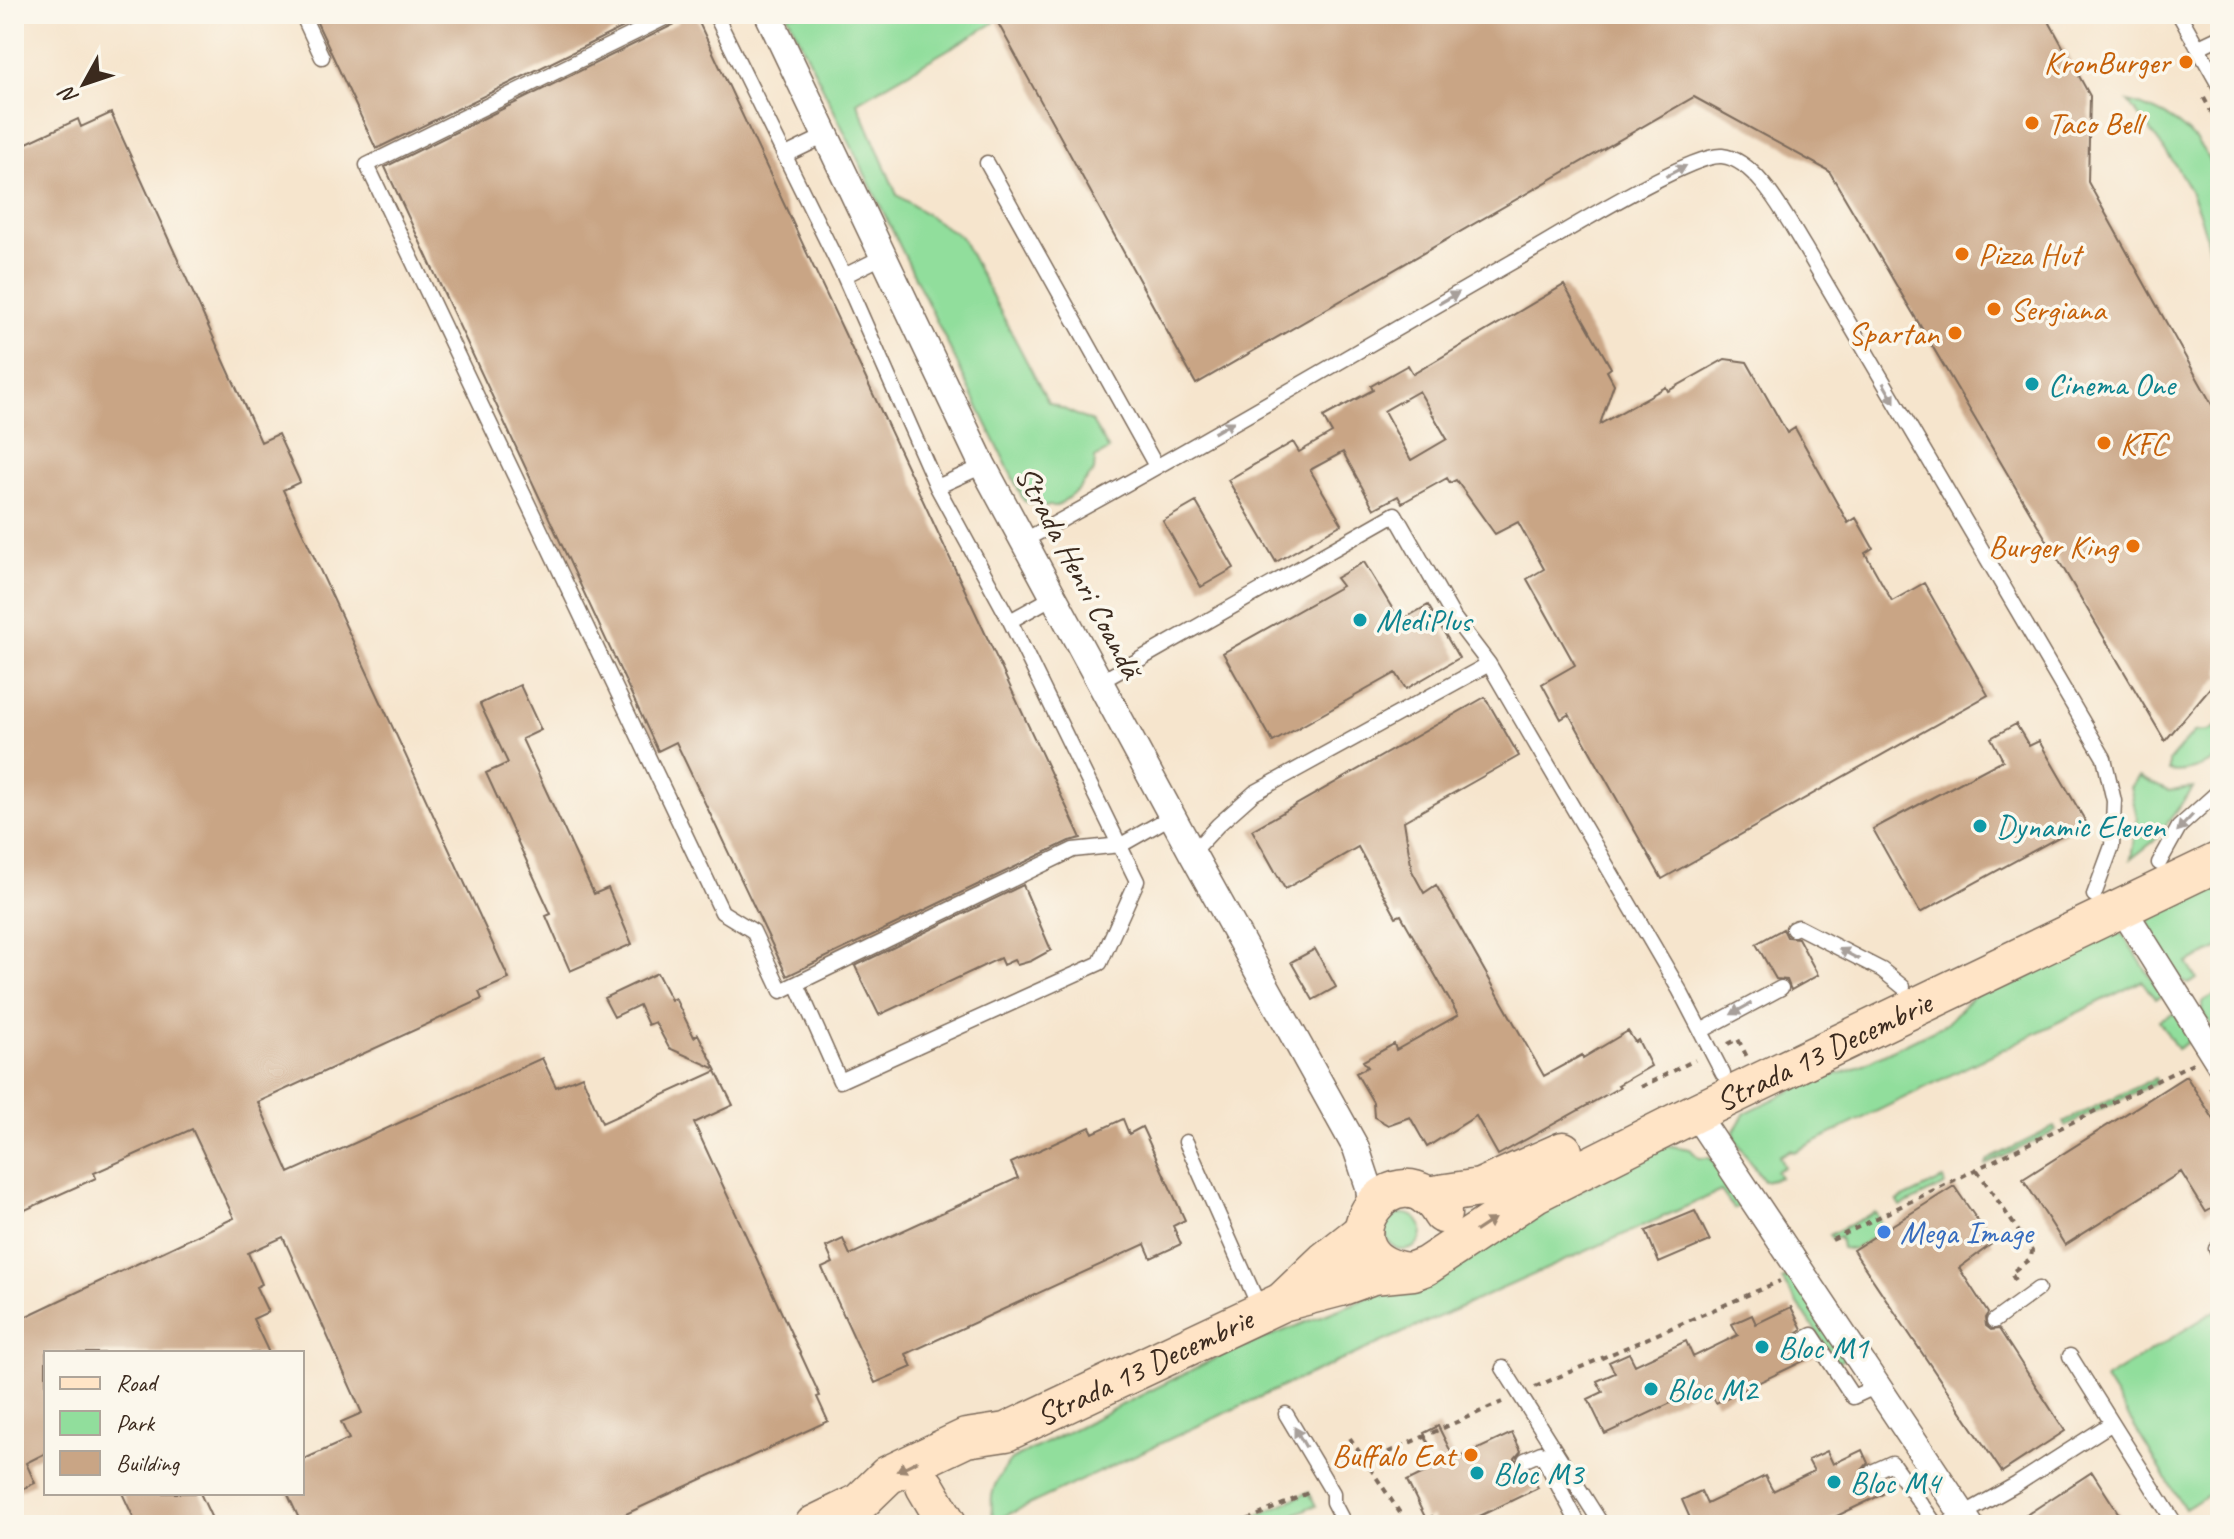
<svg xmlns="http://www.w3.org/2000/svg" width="2234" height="1539" font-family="Caveat,sans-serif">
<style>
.green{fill:#91de9c;stroke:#66845d;stroke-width:2}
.building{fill:#c9a585;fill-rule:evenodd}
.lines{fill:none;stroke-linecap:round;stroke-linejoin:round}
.lane-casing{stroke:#7c6b5b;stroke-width:17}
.street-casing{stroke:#7c6b5b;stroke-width:29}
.secondary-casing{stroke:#7c6b5b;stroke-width:41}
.path{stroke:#7c6b5b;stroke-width:4;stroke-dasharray:6 6;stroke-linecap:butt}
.lane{stroke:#fff;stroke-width:14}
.street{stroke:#fff;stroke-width:26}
.secondary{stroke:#ffe4c6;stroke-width:38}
.oneway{fill:#a79f9a}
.oneway2{fill:#9d8772}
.food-dot{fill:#e8710a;stroke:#fbf7ec;stroke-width:3}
.culture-dot{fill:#0f9aa8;stroke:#fbf7ec;stroke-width:3}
.shop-dot{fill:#3f7fe0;stroke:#fbf7ec;stroke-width:3}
.labels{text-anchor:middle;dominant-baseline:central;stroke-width:7;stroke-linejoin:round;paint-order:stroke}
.food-label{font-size:32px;fill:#c56008;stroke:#fbf7ec;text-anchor:end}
.culture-label{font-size:32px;fill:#0d838f;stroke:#fbf7ec;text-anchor:start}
.street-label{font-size:32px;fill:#3b2a1e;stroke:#fbf7ec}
.shop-label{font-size:32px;fill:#366cbe;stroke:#fbf7ec;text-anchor:start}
</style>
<rect width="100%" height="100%" fill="#fbf7ec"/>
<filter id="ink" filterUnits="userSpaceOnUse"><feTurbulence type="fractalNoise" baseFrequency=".0125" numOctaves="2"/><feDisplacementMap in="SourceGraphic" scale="16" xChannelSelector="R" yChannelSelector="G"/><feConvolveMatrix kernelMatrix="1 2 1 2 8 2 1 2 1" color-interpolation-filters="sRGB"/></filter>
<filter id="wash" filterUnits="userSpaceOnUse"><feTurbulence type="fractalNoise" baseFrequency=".006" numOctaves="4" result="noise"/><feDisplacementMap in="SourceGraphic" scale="32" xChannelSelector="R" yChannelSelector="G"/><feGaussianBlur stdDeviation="1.8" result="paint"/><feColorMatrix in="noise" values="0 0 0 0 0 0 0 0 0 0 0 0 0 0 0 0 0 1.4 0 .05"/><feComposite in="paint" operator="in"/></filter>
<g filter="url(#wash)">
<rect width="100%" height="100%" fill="#f6e5cd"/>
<!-- green -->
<path class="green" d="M787,14H989L994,23L857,102L897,195L961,237L1048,402L1092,422L1109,450L1095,458L1094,471L1078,490L1057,506H1039L1024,501Z
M2128,102C2210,122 2234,185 2212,262C2207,242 2203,221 2195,202C2180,165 2151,133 2128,102Z
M2220,725L2218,759C2202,766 2187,774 2169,771V761L2194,732L2208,731Z
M2139,777L2168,791L2193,788L2154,841L2131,859L2137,817L2130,787Z
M2220,875V948L2187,963L2197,979L2188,984L2182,980L2149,924L2150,914Z
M2114,931L2124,936L2163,996L2155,999L2142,981L1794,1152L1790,1150L1779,1156L1784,1167L1776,1171L1780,1177L1764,1181L1736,1141L1734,1131L1745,1113L1809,1082L1851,1070L1946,1024L1978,991Z
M2216,994L2220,999V1029L2216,1030L2202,1011V1002Z
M2172,1014L2176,1015L2191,1040L2177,1049L2159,1020Z
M2155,1078L2157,1082L2065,1126L2063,1122Z
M2054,1127L2056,1131L1986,1165L1988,1160Z
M1665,1145L1690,1149L1699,1158H1710L1743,1204L1734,1209L1721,1191L1277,1389L994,1521C987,1495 995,1480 1011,1460L1222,1355L1360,1301L1462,1254Z
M1943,1179L1945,1185L1900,1207L1897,1201Z
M1875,1212L1884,1230L1853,1250L1842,1248L1840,1236L1832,1240L1829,1235Z
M1386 1232a18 18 0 1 1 36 0a18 18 0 1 1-36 0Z
M1792,1276L1847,1357L1837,1363L1782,1280Z
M2220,1308V1487L2185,1509L2105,1379Z
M1309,1492L1316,1506L1310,1507L1273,1525H1236Z"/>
<g id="blocks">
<!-- building -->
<path class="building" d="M313,14H650L376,149Z
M683,14H695L1081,838L1069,841L787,976L676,742L658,751L385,167L677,23Z
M993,14H2045L2090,96L2088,182L2220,419V676L2165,741L1829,171L1694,97L1196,384Z
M111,113L261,442L278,434L300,482L283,490L509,979L479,992L482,999L258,1102L289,1173L542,1058L556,1087L582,1076L602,1123L716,1071L733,1105L694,1123L820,1396L817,1397L828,1421L602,1525H302L287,1493H302V1460L349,1439L341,1422L362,1413L283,1237L248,1253L262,1284L256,1287L268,1312L253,1319L269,1353H46V1453L26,1463L35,1483L14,1493V1322L234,1218L192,1129L94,1173L96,1178L14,1215V149L78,119L81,127Z
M1564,285L1611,368L1607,371L1614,384L1600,424L1666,387L1668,391L1725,359L1747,362L1787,433L1795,428L1848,523L1856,518L1873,548L1865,553L1892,601L1924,583L1988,695L1662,879L1569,714L1561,719L1542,684L1575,665L1527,579L1544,569L1518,522L1495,534L1456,480L1450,483L1447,478L1402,503L1398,496L1374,509L1343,452L1310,470L1342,524L1276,562L1228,480L1293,442L1299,452L1332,433L1323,417L1373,390L1371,386L1408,365L1413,374ZM1419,391L1447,439L1411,460L1384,411Z
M1196,502L1234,568L1201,587L1163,521Z
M1364,562L1400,621L1428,605L1459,658L1406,689L1396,673L1273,742L1223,653L1342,586L1336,578Z
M520,685L541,730L522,739L594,894L608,888L632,944L570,971L546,916L551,914L486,773L508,763L480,704Z
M1485,697L1519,756L1404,821L1412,871L1424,893L1436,885L1544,1076L1582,1055L1583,1058L1628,1031L1635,1042L1638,1040L1651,1066L1618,1085L1620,1087L1498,1155L1476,1116L1427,1147L1410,1117L1388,1125L1374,1117L1373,1102L1356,1073L1368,1067L1363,1061L1394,1044L1396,1050L1458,1015L1401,915L1396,917L1358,847L1285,889L1252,830Z
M2016,724L2029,746L2039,741L2086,822L1920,913L1873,829L2003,760L1991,738Z
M1023,885L1051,950L1031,961L1017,965L1014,960L1003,965L1000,958L879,1015L855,966Z
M1783,929L1787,937L1798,938L1818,975L1791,990L1787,980L1776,979L1756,944Z
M1315,949L1336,987L1313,1000L1291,962Z
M657,973L671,1000L675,998L694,1037L698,1034L716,1069L669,1048L655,1022L648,1025L639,1005L614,1017L604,998Z
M2186,1076L2220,1129V1204L2206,1212L2181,1172L2065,1245L2023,1179Z
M1123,1119L1129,1134L1142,1127L1185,1220L1173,1226L1181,1244L1151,1258L1145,1244L906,1354L912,1367L875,1383L822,1268L833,1263L826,1247L843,1239L850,1255L1018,1178L1011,1163L1090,1127L1093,1133Z
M1954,1186L1993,1243L1959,1268L1988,1313L1985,1318L1986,1326L1991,1330L1999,1329L2065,1431L2002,1472L1853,1250Z
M1695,1211L1710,1241L1659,1263L1646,1231Z
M1791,1307L1802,1329L1797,1333V1342L1801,1347L1808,1348L1814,1356L1716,1403L1707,1386L1605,1434L1588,1399L1603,1392L1597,1381L1615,1373L1609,1362L1629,1353L1635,1365L1686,1341L1693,1357L1738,1335L1732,1324L1752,1315L1756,1324Z
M1438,1426L1455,1460L1512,1433L1521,1451L1515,1458L1516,1465L1523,1470L1529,1469L1538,1488L1461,1525H1436L1432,1516L1426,1519L1407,1481L1438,1466L1424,1433Z
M1862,1450L1868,1463L1862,1470L1863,1477L1870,1482L1876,1481L1883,1494L1818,1525H1693L1682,1500L1701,1491L1707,1504L1765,1476L1773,1491L1814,1471L1808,1460L1827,1451L1833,1464Z
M2092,1472L2126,1525H2011Z
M122,1493H200L215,1525H137Z"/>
</g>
</g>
<g filter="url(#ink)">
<use href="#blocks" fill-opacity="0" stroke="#7c6b5b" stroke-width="2"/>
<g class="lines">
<defs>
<path id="lane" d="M302,14L322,57
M673,14L367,165L722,912L753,931L781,991L1073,850L1121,845L1172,816
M715,14L844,276L937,487L1010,621L1137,881L1100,963L840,1081L797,984
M2179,14L2220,87
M2199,47L2220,37
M786,155L827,135
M987,163L1156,466
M844,276L884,256
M937,487L983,466
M1023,541C1195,448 1363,347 1533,250C1566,231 1692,153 1722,156C1757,159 1788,221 1805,248L2104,758L2114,801L2112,846L2094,895
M1010,621L1053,597
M1100,682L1395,514L1454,618L1489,664L1680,991L1723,1074
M1192,853L1218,825L1254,793L1489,664
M2159,863L2179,827L2220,790
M1793,929L1798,927L1882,970L1903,987
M1701,1031L1781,988
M1186,1142L1261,1311
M2216,1249L2220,1246
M1994,1321L2038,1289
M1806,1338L1812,1335L1853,1397L1877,1386
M2070,1356L2176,1525
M1503,1368L1602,1525
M1286,1414L1333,1493V1502L1345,1525
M1525,1460L1541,1453L1578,1523
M1872,1472L1892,1463L1936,1525
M1944,1525L2017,1484L2112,1423"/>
<path id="street" d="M768,14L983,466L1192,853L1356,1148L1369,1187L1371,1206
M2122,908L2220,1064
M1695,1113L1970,1525"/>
<g id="secondary">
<path d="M1426,1196L1480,1188L1563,1151"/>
<path d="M1401,1271C1314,1251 1399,1140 1442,1214"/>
<path d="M1284,1300L1325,1261L1363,1231"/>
<path d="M925,1486L948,1525"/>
<path id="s1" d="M814,1525L859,1503L888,1475L966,1438L1006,1432L1282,1302L1340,1287L1373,1275L1413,1271L1426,1266L1536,1193L1695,1113L2220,861"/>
</g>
</defs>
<!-- lane casing -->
<use href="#lane" class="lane-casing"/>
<!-- street casing -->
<use href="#street" class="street-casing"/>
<!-- secondary casing -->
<use href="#secondary" class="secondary-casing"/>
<!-- path -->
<path class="path" d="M2204,98L2220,128
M1728,1044L1738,1039L1747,1057
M1641,1087L1695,1060
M2210,1087L2220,1102
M1977,1170L2032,1251L2031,1258L2011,1273L2016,1282
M1832,1240L2193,1063
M1535,1387L1780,1281
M1350,1438L1408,1525
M1366,1462L1502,1402
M1236,1525L1310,1492"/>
<!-- lane -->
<use href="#lane" class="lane"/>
<!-- street -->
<use href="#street" class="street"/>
<!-- secondary -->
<use href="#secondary" class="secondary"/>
</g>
<!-- one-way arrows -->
<defs><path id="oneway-solid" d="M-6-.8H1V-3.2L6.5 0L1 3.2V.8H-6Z" transform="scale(2)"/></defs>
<g class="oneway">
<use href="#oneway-solid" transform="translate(1676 171) rotate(-28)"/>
<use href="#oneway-solid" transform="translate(1449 298) rotate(-30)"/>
<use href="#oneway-solid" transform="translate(1889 393) rotate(60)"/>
<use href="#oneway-solid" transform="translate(1224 427) rotate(-30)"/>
<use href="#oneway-solid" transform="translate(2185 823) rotate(133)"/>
<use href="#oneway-solid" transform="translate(1849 954) rotate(-152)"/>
<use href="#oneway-solid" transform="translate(1741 1009) rotate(151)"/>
<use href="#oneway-solid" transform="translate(1300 1437) rotate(-120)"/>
</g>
<g class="oneway2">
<use href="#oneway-solid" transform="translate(1485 1225) rotate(-33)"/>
<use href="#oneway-solid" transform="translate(907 1466) rotate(154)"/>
</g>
</g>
<!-- markers -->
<g class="food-dot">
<circle cx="2186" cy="62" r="8"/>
<circle cx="2032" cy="123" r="8"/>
<circle cx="1962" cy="254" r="8"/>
<circle cx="1994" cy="309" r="8"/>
<circle cx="1955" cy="333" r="8"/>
<circle cx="2104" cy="443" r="8"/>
<circle cx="2133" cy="546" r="8"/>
<circle cx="1471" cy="1455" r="8"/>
</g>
<g class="culture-dot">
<circle cx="2032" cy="384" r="8"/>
<circle cx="1360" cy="620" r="8"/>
<circle cx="1980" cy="826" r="8"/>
<circle cx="1762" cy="1347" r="8"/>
<circle cx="1651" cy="1389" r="8"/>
<circle cx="1477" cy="1473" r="8"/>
<circle cx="1834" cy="1482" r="8"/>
</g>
<circle class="shop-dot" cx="1884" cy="1232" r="8"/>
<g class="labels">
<!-- food labels -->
<g class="food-label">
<text x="2170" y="62">KronBurger</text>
<text x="2048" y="123" text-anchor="start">Taco Bell</text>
<text x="1978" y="254" text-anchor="start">Pizza Hut</text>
<text x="2010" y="309" text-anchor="start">Sergiana</text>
<text x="1939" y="333">Spartan</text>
<text x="2120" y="443" text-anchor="start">KFC</text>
<text x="2117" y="546">Burger King</text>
<text x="1455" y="1455">Buffalo Eat</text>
</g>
<!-- culture labels -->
<g class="culture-label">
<text x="2048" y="384">Cinema One</text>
<text x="1376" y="620">MediPlus</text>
<text x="1996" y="826">Dynamic Eleven</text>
<text x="1778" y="1347">Bloc M1</text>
<text x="1667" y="1389">Bloc M2</text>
<text x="1493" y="1473">Bloc M3</text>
<text x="1850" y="1482">Bloc M4</text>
</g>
<!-- street labels -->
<g class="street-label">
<text transform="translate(1079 572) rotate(62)">Strada Henri Coandă</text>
<text stroke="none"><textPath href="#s1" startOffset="1124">Strada 13 Decembrie</textPath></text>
<text stroke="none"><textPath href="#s1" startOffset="370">Strada 13 Decembrie</textPath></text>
</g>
<!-- shop labels -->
<g class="shop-label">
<text x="1900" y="1232">Mega Image</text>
</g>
</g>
<!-- margin -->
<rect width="2234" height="1539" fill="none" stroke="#fbf7ec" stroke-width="48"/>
<!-- legend -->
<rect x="44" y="1351" width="260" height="144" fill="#fbf7ec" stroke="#aea59a" stroke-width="2"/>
<rect x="60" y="1377" width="40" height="12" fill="#ffe4c6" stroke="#aea59a" stroke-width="2"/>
<text x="116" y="1391" font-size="24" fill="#3b2a1e">Road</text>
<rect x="60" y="1411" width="40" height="24" fill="#91de9c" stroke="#aea59a" stroke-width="2"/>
<text x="116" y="1431" font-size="24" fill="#3b2a1e">Park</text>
<rect x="60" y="1451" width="40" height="24" fill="#c9a585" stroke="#aea59a" stroke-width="2"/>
<text x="116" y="1471" font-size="24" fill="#3b2a1e">Building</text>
<!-- north arrow -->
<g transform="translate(84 84) rotate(230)" stroke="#fbf7ec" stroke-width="6" paint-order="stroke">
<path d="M0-6L14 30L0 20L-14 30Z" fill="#3b2a1e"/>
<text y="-12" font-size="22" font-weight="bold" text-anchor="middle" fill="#3b2a1e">N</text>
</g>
</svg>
